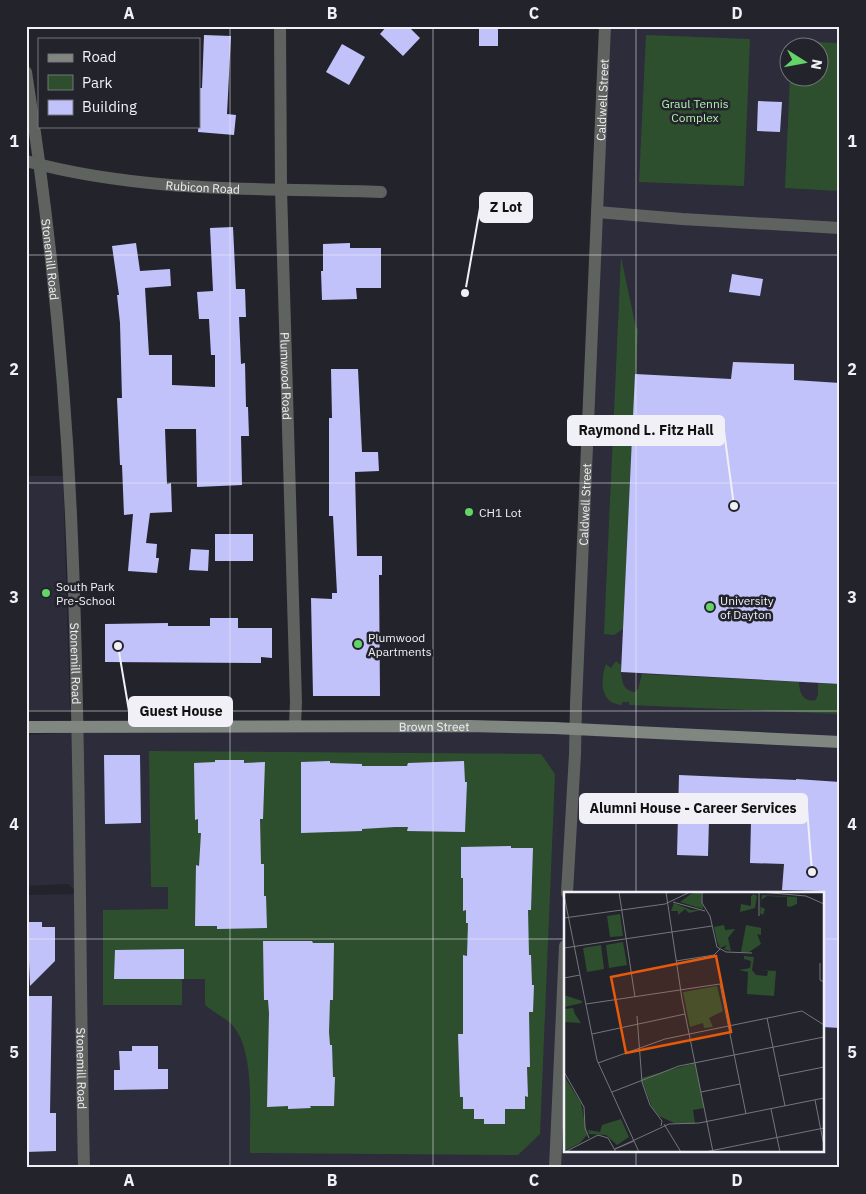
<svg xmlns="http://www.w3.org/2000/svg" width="866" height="1194" font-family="'IBM Plex Sans',sans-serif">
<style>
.built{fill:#2c2c3b;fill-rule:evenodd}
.green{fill:#2e4f2e}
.building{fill:#c2c2fb}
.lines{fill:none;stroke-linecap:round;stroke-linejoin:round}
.street{stroke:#5f635f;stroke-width:12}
.secondary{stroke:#808680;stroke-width:12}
.grid{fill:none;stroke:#f0f0f6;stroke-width:1;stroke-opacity:0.55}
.poi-dot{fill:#64d468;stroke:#23232c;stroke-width:2}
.labels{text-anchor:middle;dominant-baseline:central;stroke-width:5;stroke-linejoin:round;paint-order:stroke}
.street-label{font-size:12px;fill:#f0f0f6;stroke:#23232c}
.park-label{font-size:12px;fill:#b1f1b0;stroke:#23232c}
.poi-label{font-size:12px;fill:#f0f0f6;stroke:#23232c;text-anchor:start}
.inset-road{fill:none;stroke:#75757d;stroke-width:1}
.view{fill:#e8590c;fill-opacity:0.15;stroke:#e8590c;stroke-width:2.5}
.inset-edge{fill:none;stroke:#f0f0f6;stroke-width:2.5}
.leader{fill:none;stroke:#f0f0f6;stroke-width:2}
.callout-dot{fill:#f0f0f6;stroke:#23232c;stroke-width:2}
.callout{fill:#f0f0f6;stroke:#f0f0f6;stroke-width:2}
.callout-label{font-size:14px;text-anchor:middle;font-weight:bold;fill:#111}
.neatline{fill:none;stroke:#f0f0f6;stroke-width:2}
.grid-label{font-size:16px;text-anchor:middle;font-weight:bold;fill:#f0f0f6}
</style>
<rect width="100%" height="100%" fill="#23232c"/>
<!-- built -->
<path class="built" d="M605,26H840V1168H26V895L79,894L68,884L26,886V735L80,732L575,729ZM788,48H818V78H788ZM565,893H822V1150H565Z
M26,476H63L70,710H26Z"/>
<!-- green -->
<path class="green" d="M646,35L750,39L744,186L639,182Z
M791,41L840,43V191L785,188L790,78H818V48L791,47Z
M621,257L636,328L638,329L623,629L614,635L604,634Z
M616,661L621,665C621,676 621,691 635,692L638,689L642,674L799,682C799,693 804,703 816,700L818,694V683L840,684V714L629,705V702H622V705C600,704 600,680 606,664L611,668Z
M149,751L541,754L555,774L540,1134L518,1155L250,1153C249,1119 256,1052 233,1026C225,1017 214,1013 205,1005V979H182V1005H103V910L168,909V887H151Z"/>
<!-- building -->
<path class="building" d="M387,26H408L420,38L403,56L380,34Z
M479,29H498V46H479Z
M204,35L231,36L227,114L236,115L234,135L198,132L200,107H199V88H202Z
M342,44L365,57L349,85L326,72Z
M758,101L782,102L780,132L757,131Z
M233,227L236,289H245L246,317H239L241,364L245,363L246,407H248L249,436H241L242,485L197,487L196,429H165L167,484L171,483L172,512L150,513L146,543L157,544L156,558H159L157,573L128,571L133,514L124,515L122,465H120L117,398H122L120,323L117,295H119L112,246L136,243L140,271L170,269L171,286L145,288L149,355H172V385L215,387V355H211L209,319H199L197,292L213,291L210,228Z
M350,243V248H381V288H356L357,299L322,300L321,271H323V244Z
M732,274L763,279L760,296L729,292Z
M733,362L794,364V380L840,383V684L621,672L635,374L731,379Z
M331,369H358L362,452H378L379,471L355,472L357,556H382V575H379L380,696H313L311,598L332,599V593H337L333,516H329V418H332Z
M215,534H253V561H215Z
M191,549L209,550L208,571L189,570Z
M210,618H238V628H272V658L261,657V663L105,662V624L168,623V626H210Z
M104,755H140L141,823L105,824Z
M215,760H244V763L265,762L263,819H260L261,864H264V896H266L267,928L217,929V926H195L196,865L199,866L201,833H198V819L195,820L194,763L215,762Z
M330,761V763L362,764V766H407L408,763L464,761L465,782H467L465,832L407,831L408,827H395L362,829V831L301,833V762Z
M679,775L796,780V779L840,782V1028L822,1027V891L782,890L784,864L750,863L751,822L709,820L708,856L677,855Z
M511,846V848H533L531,910H528L529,955H531L532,985H534L533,1012H529L530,1067H527L528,1097L525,1096V1109H505V1124H484V1119H474V1109H463V1097H460L458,1034H463V955L467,956L468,923H466V910L463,911V878H461V847Z
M26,922H42V927H55V961L30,986L29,962H26Z
M263,941H312L313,943H334L333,1000H330L329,1032L330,1045H332L333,1077H335L334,1106H310L311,1108L288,1109V1106L267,1107L269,1013L268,1000H264Z
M184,949V979H114L115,950Z
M26,996H52L50,1113H56V1151L26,1152Z
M132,1046H158V1069H168V1089L114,1090V1070H120L119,1051H132Z"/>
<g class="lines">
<!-- street -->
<g class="street">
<path id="s1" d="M280,26L281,189L296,702L295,725"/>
<path id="s2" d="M26,72C50,226 66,383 72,539C81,748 79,958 84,1168"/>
<path id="s3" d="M26,161C143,193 261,188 381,192"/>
<path d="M597,212L682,219L840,228"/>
<path id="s4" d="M567,893L575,754L576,704L605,26"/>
<path d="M555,1168L565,946"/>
</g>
<!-- secondary -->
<path class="secondary" id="s5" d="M26,727L469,726L554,728L840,742"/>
</g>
<!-- grid -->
<path class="grid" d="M230,26V1168M433,26V1168M636,26V893M26,255H840M26,483H840M26,711H840M26,939H565M822,939H840M636,1150V1168"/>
<!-- markers -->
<g class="poi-dot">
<circle cx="469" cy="512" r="5"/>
<circle cx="46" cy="593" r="5"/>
<circle cx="710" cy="607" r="5"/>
<circle cx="358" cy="644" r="5"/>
</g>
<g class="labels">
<!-- street labels -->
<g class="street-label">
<text stroke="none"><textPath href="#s4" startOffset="794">Caldwell Street</textPath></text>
<text stroke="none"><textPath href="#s3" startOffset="179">Rubicon Road</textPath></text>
<text stroke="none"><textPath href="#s2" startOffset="189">Stonemill Road</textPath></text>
<text stroke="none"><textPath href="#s1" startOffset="350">Plumwood Road</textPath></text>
<text stroke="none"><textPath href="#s4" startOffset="389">Caldwell Street</textPath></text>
<text stroke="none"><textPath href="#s2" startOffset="594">Stonemill Road</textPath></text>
<text stroke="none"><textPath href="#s5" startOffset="408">Brown Street</textPath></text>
<text stroke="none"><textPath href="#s2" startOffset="999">Stonemill Road</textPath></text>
</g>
<!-- park labels -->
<g class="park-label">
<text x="695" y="103">Graul Tennis<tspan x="695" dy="14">Complex</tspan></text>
</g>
<!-- poi labels -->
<g class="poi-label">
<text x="479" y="512">CH1 Lot</text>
<text x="56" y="586">South Park<tspan x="56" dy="14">Pre-School</tspan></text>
<text x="720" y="600">University<tspan x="720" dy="14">of Dayton</tspan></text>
<text x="368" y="637">Plumwood<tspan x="368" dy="14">Apartments</tspan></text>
</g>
</g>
<!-- overview -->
<g transform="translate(564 892)">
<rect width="260" height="260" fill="#23232c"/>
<path d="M137,0L139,17L116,10L127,2ZM190,2L193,4L191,16L176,20L177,12L187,14V4ZM198,3L233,5V12L226,15L223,14V5L203,4L197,8V15L201,17L199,23L196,21ZM110,11L127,18H137L125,21L121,17L114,23V19H107ZM56,22L59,44L46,45L43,24ZM160,33L161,38L171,37L164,46L167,59L160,57L163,53L156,56L153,49L150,35ZM182,33L197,36V43L193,42L197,52L185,60H177ZM59,50L63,73L45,76L42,53ZM37,53L40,77L23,80L19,56ZM180,64L190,65L188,78L192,83L203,84L204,79L196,78L212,79L210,104L183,102L184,80L175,78L186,76L187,69L180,67ZM153,94L159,119L145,126L149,135L140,136L139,131L126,135L119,100ZM0,103L18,109V111L0,115ZM9,116L11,122L17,131L0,130V117ZM131,171L140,216L129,218L131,232L110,231L95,224L88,215L77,186ZM0,184L17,211L23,243L16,251L0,259ZM57,227L65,245L53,253L42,243L25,242L24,238L36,240L38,233Z" fill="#2e4f2e"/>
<path class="inset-road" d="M55,0L71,105M102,0L118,107L149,260M138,0V11L146,24L153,55L162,60L188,61M195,0V24M196,0L242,4L260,12M0,3L33,168L75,260M109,10L141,19M0,26L101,12L126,0M0,56L148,34M112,69L150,63L156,57M256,71V88L260,90M0,86L16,83M22,112L156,92L182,222M73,124L78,190L86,213L98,229L97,234M203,126L221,214M28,142L121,122M34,171L101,147L238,119L260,133M0,180L20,215L21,236L25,246M215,184L260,175M48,200L115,174L260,145M137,200L176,192M251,208L260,254M207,217L216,260M100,232L117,260M51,257L105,232L135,231L260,206M51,257L70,249M1,260L34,243L44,246L52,260M141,260L260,236"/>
<path class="view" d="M152,64L167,140L62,161L47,85Z"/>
<rect width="260" height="260" class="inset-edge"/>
</g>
<!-- callouts -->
<path class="leader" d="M465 293L480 208M734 506L724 431M118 646L129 711M812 872L807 808"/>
<g class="callout-dot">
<circle cx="465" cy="293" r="5"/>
<circle cx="734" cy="506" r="5"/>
<circle cx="118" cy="646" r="5"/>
<circle cx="812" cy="872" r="5"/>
</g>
<g class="callout">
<rect x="480" y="193" width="52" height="29" rx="5"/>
<rect x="568" y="416" width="156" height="29" rx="5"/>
<rect x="129" y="697" width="103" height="29" rx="5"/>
<rect x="580" y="794" width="227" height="29" rx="5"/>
</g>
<g class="callout-label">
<text x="506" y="212">Z Lot</text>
<text x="646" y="435">Raymond L. Fitz Hall</text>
<text x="181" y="716">Guest House</text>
<text x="693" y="813">Alumni House - Career Services</text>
</g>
<!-- border -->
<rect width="866" height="1194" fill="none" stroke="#23232c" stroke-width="55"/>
<!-- legend -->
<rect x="38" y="38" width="162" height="90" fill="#23232c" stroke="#75757d"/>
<rect x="48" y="54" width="25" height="8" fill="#808680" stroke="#75757d"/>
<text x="82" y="62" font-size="15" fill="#f0f0f6">Road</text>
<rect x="48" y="75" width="25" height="15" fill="#2e4f2e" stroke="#75757d"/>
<text x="82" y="88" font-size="15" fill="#f0f0f6">Park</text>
<rect x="48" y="100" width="25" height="15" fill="#c2c2fb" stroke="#75757d"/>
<text x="82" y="112" font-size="15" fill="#f0f0f6">Building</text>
<!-- north arrow -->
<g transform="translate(804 62) rotate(101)"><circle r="24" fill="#23232c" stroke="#75757d"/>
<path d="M0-4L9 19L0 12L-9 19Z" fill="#64d468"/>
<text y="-8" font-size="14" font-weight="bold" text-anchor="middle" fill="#f0f0f6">N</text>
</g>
<rect x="28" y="28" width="810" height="1138" class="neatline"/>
<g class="grid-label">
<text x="129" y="19">A</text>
<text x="332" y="19">B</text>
<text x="534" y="19">C</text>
<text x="737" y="19">D</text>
<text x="14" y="147">1</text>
<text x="852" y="147">1</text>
<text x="14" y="375">2</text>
<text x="852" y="375">2</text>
<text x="14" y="603">3</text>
<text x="852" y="603">3</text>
<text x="14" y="830">4</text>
<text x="852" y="830">4</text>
<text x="14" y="1058">5</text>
<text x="852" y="1058">5</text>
<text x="129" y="1186">A</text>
<text x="332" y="1186">B</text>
<text x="534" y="1186">C</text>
<text x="737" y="1186">D</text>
</g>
</svg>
